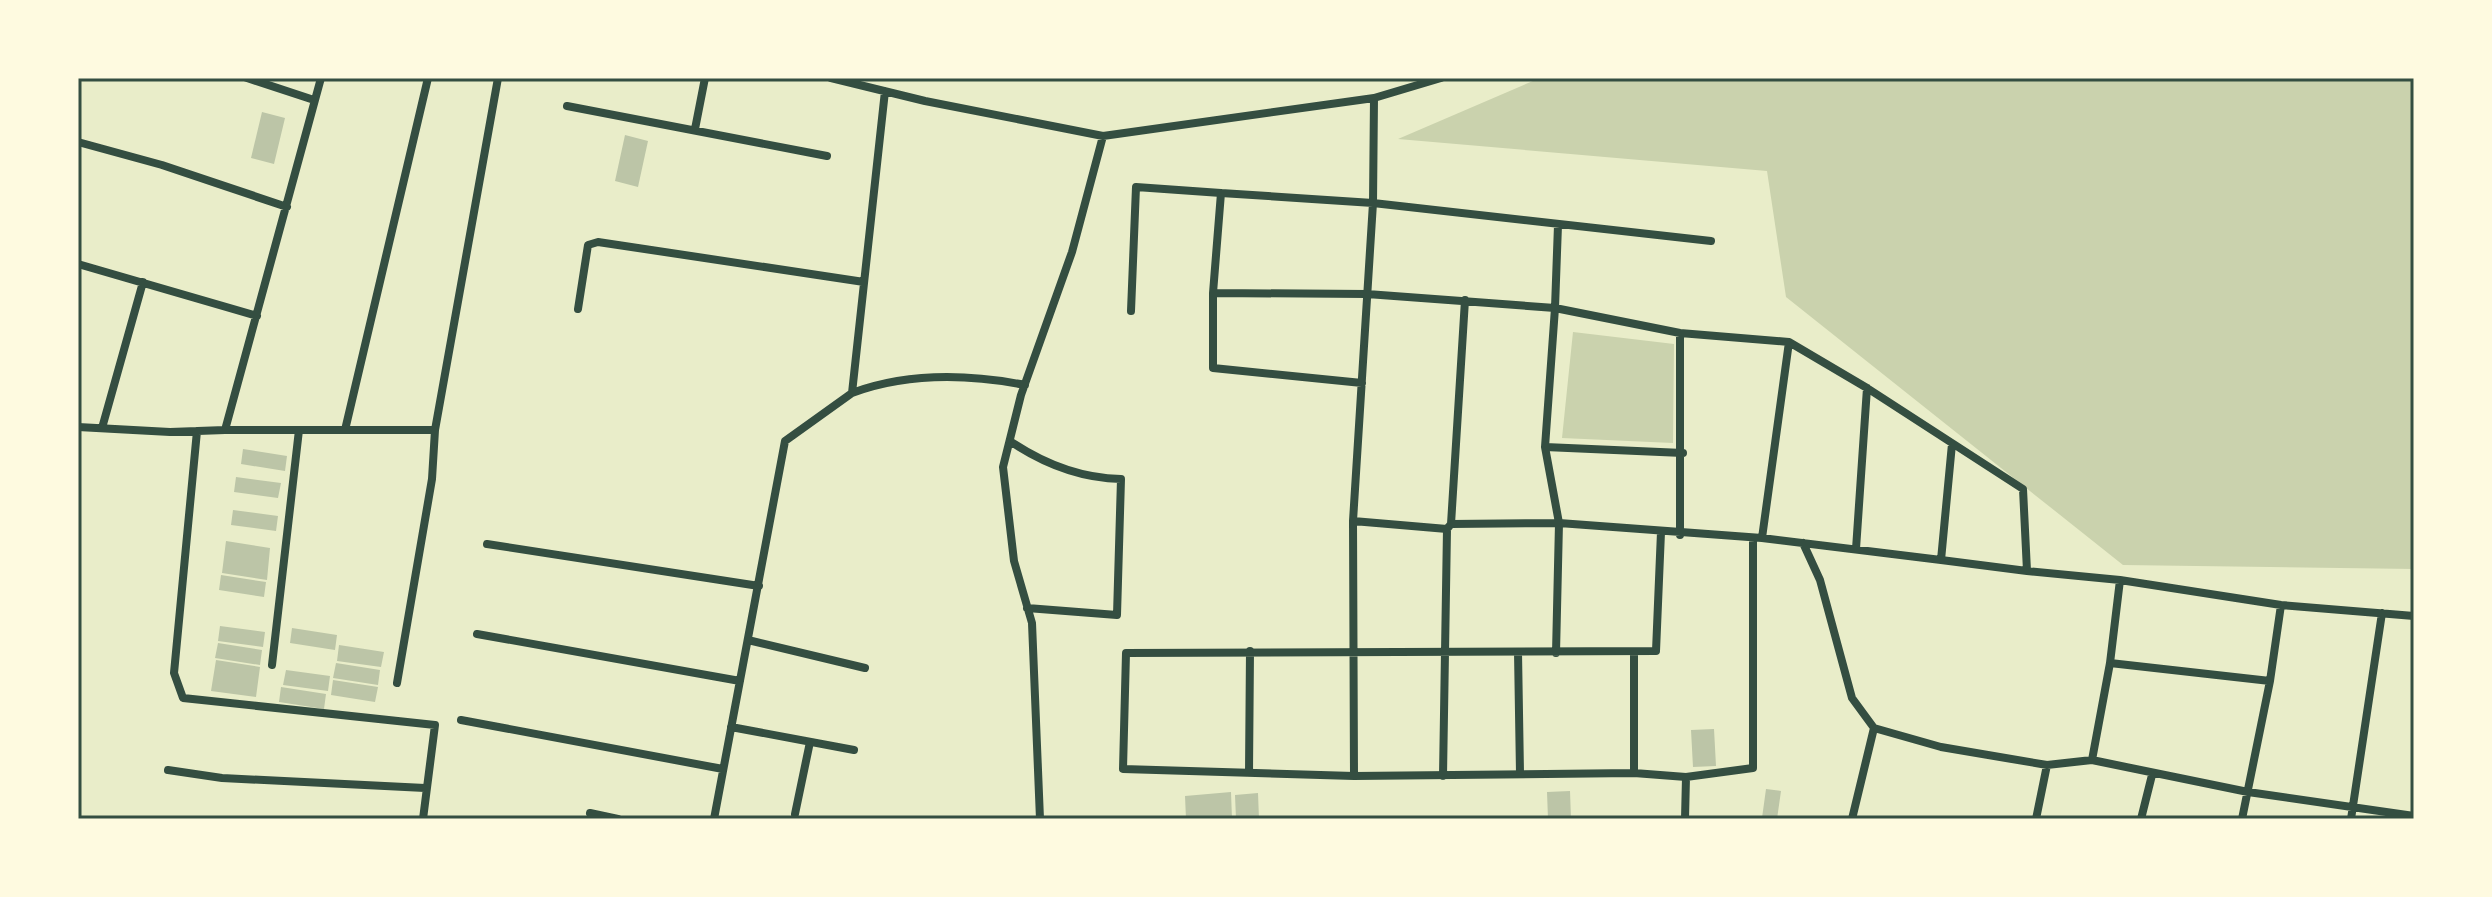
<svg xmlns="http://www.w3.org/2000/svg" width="2492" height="897" font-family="Cabin,sans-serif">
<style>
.green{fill:#cad2ad}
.building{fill:#bcc5a7}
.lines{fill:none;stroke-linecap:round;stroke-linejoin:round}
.minor{stroke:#344e41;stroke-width:8}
.neatline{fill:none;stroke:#344e41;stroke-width:3}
</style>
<rect width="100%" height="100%" fill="#e9edc9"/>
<!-- green -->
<path class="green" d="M1540,78H2414V569L2123,565L1786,297L1767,171L1398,139Z
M1573,332L1674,344L1673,443L1562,438Z"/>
<!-- building -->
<path class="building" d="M262,112L285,118L274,164L251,158Z
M625,135L648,141L638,187L615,181Z
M243,449L287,456L285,471L241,464Z
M236,477L281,483L278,498L234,492Z
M233,510L278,516L276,531L231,525Z
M226,541L270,548L267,580L222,573Z
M221,575L266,582L264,597L219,590Z
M220,626L265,632L263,647L218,641Z
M292,628L337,635L335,650L290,643Z
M218,643L262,650L260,665L215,658Z
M339,645L384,652L381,667L337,661Z
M216,660L260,667L256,697L211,691Z
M336,663L380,670L378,685L333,678Z
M286,670L330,676L328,691L283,685Z
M333,680L378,687L375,702L331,695Z
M281,687L326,694L324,709L279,702Z
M1714,729L1716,766L1693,767L1691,730Z
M1766,789L1781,791L1777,819L1762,818Z
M1570,791L1571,819H1548L1547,792Z
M1231,792L1232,819H1186L1185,796Z
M1258,793L1259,819H1236L1235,795Z"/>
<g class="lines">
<!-- minor -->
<path class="minor" d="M247,78L314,100
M831,78L925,101L1103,136L1374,98
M567,106L827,156
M695,129L705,78
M78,142L162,165L287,207
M1558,225L1555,308L1367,294L1213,293L1221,193L1373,203L1711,241
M78,264L257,316
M1213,293V368L1362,383
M578,309L588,245L598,242L864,282
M1131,311L1136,187L1221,193
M852,393C906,373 968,374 1025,385
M78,427L170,432L225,430L321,78
M102,428L143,282
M225,430H435L498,78
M345,430L428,78
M197,431L174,673L183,698L435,725L423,819
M1010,441C1044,464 1080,478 1121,479L1117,615L1027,608
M1545,447L1559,523L1556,653
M1683,453L1545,447L1555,308L1680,333L1789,342L1867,388L2023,489L2027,571L1941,560L1952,444
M1353,521L1447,529L1451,524L1559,523L1762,538L1941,560
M1451,524L1465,300
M1661,532L1656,651L1126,653L1123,769L1354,776L1634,773L1686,777L1685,819
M1680,535V333
M1762,538L1789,342
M1803,543L1820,580L1852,698L1874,728L1941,747L2047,765L2092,760L2110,663L2120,580L2281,605L2414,616
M487,544L759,586
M1856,549L1867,388
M2027,571L2120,580
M477,634L740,681
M748,640L865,668
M1518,652L1520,773
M2110,663L2270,681L2281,605
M272,665L299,430
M397,683L432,479L435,430
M461,720L723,769
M731,727L854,750
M2092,760L2248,792L2414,816
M168,770L222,778L425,788
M1249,773L1250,651
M1634,773V652
M1354,776L1353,521L1373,203L1374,98L1441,78
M1443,776L1447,529
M1686,777L1753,768V538
M590,813L618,819
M795,814L810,742
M714,819L785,441L852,393L885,91
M1040,819L1032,623L1014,561L1003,467L1021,395L1072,252L1103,136
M1852,819L1874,728
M2036,819L2047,765
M2141,819L2152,775
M2242,819L2270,681
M2351,819L2382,613"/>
</g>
<!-- border -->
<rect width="2492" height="897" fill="none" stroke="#fefae0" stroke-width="160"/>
<rect x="80" y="80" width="2332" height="737" class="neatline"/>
</svg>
